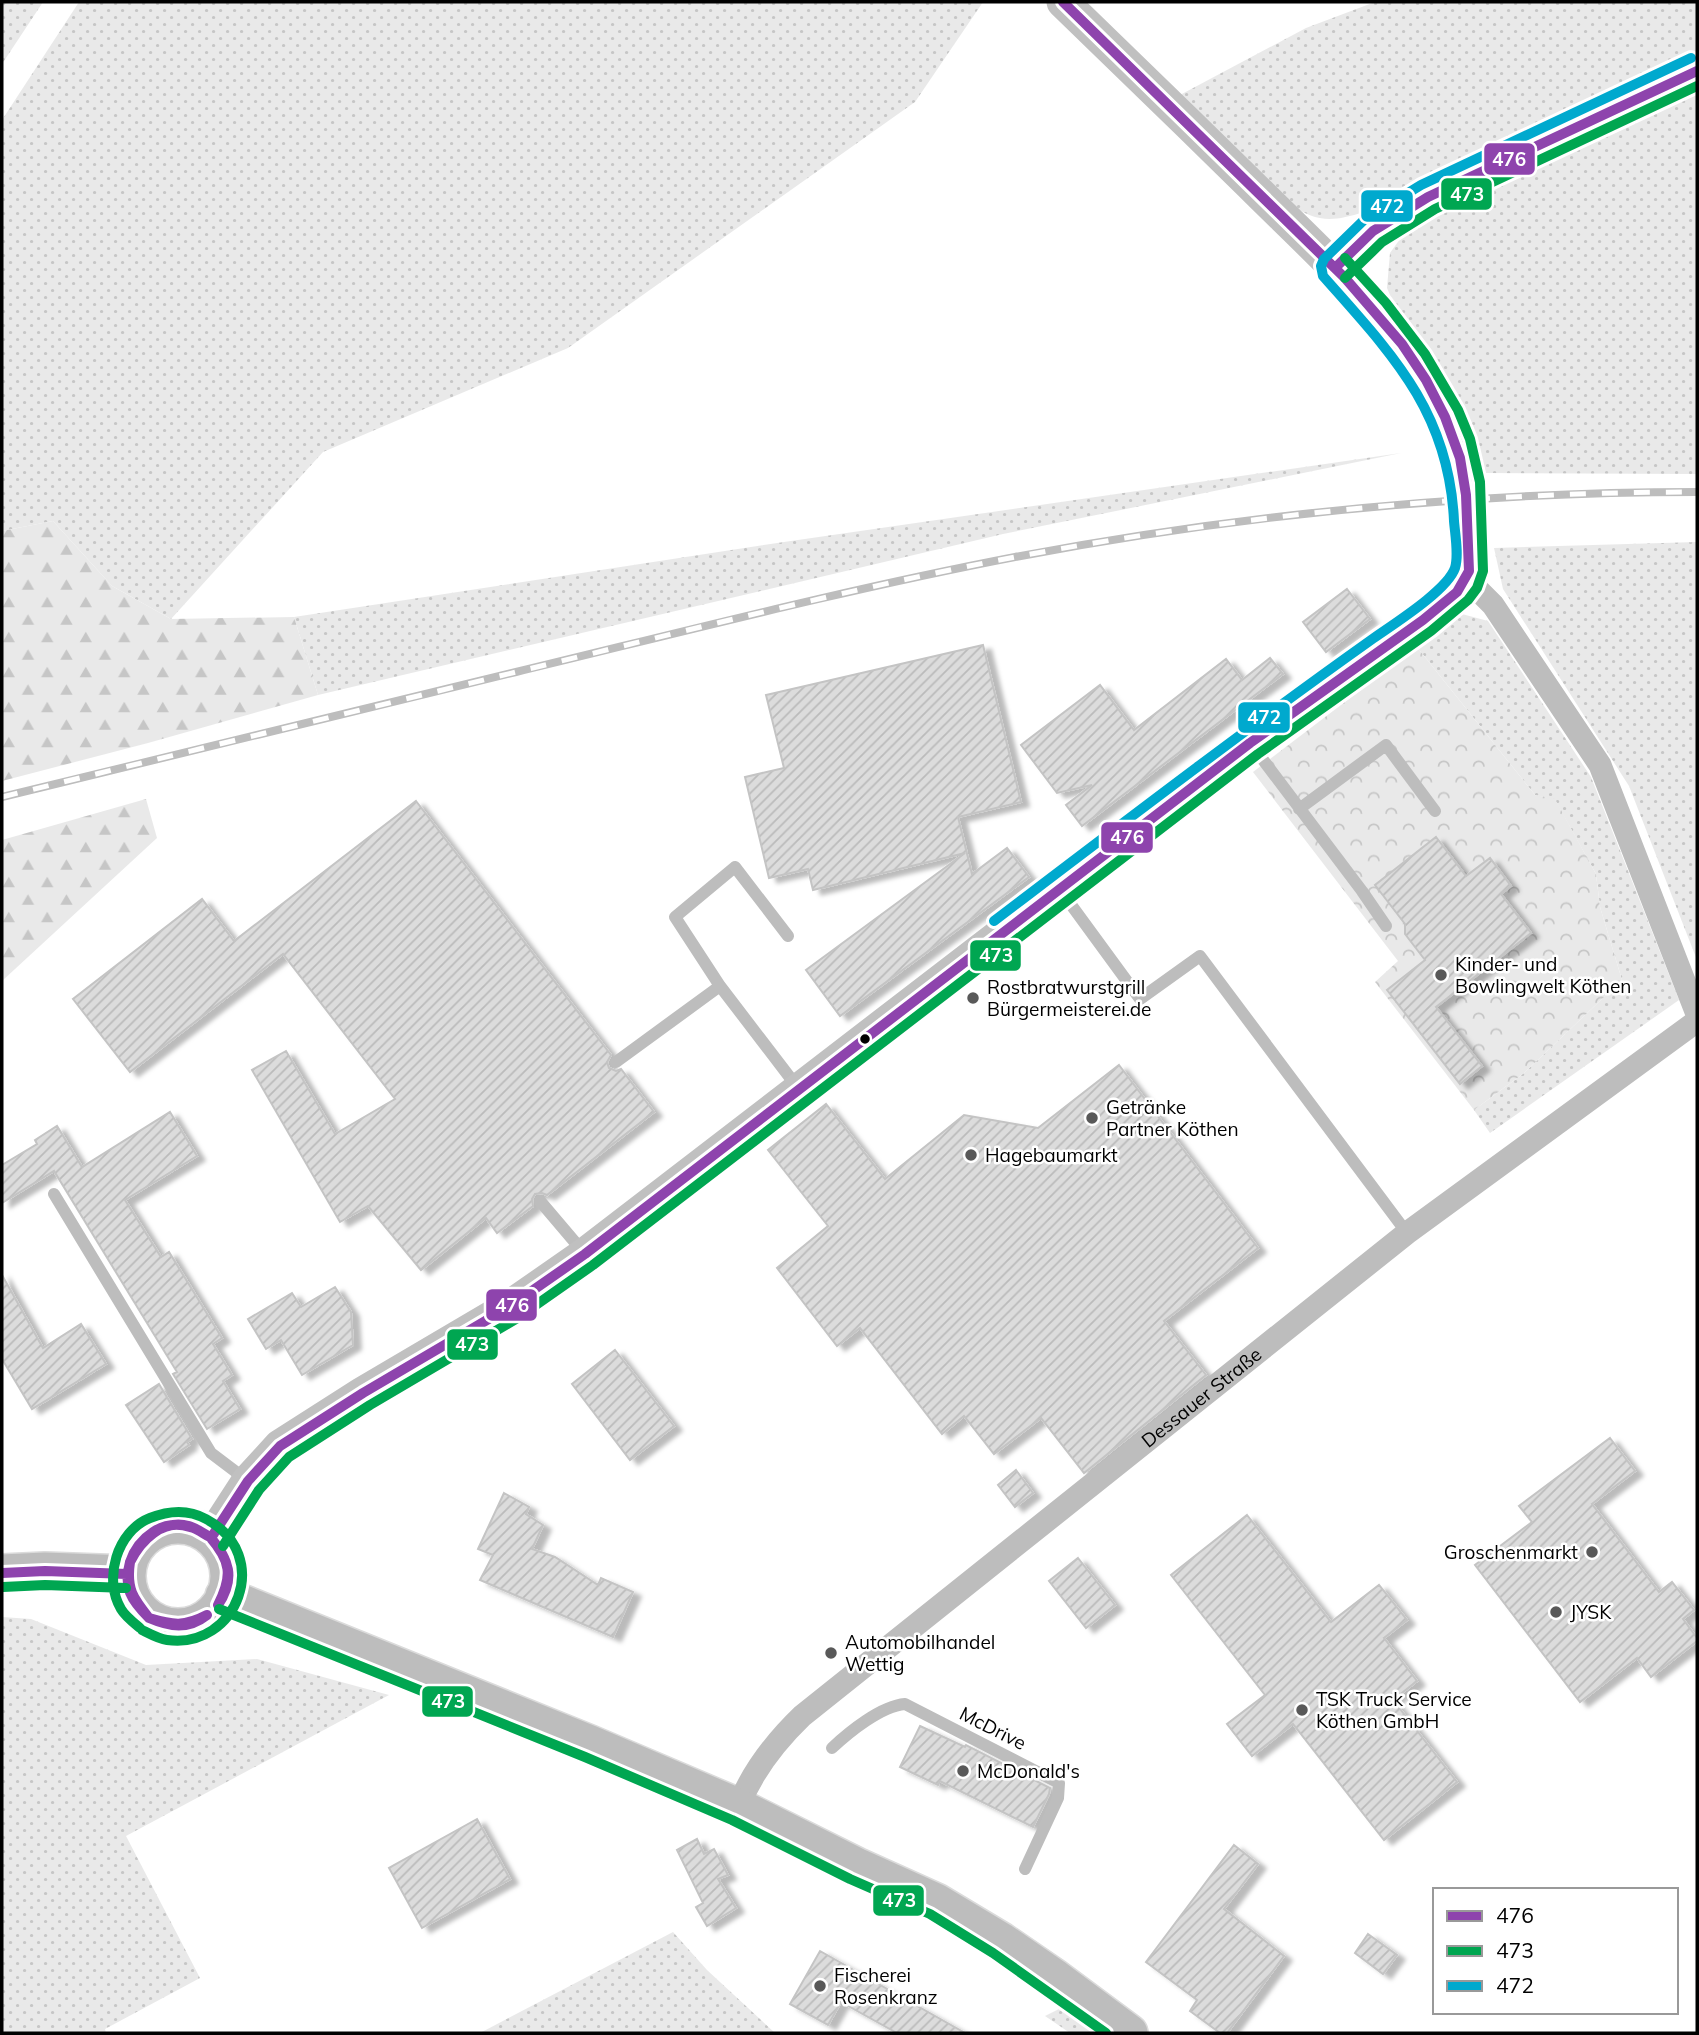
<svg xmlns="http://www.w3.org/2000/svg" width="1699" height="2035" font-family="Mulish,sans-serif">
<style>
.grass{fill:url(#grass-dots)}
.forest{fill:url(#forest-firs)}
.park{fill:url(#park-crowns)}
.building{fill:url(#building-hatch);stroke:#c4c4c4;stroke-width:2;filter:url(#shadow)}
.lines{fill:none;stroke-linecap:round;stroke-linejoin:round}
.primary-casing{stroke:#dbdbdb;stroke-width:40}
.lane{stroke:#bdbdbd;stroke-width:12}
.street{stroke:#bdbdbd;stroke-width:23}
.secondary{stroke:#c0c0c0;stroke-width:33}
.primary{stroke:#bdbdbd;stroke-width:37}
.rail-casing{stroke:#bdbdbd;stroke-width:8}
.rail{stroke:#fff;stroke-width:5;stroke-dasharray:16;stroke-linecap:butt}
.secondary-bridge{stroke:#c0c0c0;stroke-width:33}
.bus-1-casing{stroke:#fff;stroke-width:16}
.bus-2-casing{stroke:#fff;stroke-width:16}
.bus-3-casing{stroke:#fff;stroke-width:16}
.bus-1{stroke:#8e44ad;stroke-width:10}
.bus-2{stroke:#00a651;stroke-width:10}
.bus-3{stroke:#00a9ce;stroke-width:10}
.poi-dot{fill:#595959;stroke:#fff;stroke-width:2.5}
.bus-dot{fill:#000;stroke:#fff;stroke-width:2.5}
.labels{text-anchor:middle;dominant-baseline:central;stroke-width:5;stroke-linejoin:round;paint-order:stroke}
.poi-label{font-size:19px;fill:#000;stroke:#fff;text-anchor:start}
.street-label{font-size:19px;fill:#000;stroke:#fff}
.line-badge{stroke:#fff;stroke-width:2.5}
.badge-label{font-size:19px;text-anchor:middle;font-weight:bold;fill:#fff}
</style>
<defs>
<pattern id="grass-dots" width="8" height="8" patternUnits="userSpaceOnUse" patternTransform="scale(1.75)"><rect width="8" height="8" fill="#e9e9e9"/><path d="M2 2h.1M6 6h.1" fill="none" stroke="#c6c6c6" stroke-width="1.8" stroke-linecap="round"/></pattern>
<pattern id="forest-firs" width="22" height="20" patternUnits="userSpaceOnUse" patternTransform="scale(1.75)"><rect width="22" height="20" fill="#e9e9e9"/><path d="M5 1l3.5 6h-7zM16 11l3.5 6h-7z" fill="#c6c6c6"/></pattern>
<pattern id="park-crowns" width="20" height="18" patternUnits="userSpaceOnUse" patternTransform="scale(1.75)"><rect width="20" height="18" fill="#e9e9e9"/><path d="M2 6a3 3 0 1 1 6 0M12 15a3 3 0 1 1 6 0" fill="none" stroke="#c6c6c6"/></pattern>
<pattern id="building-hatch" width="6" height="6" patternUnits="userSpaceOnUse" patternTransform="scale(1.75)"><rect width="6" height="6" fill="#dcdcdc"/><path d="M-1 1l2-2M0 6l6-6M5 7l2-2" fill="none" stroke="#bbb"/></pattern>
<filter id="shadow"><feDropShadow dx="8" dy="4.5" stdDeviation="2" flood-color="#0004"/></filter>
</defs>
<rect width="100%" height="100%" fill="#fff"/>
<!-- grass -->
<path class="grass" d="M2,2H43L2,64Z
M79,2H983L915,102L568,348L323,452L171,619L112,586L53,521L2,531V120Z
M1375,2H1697V61L1364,212C1332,222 1317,223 1288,203L1180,95L1306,28Z
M1697,90V474L1485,473L1462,415L1434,368L1398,314L1387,288L1390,253L1410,225L1441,205Z
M1401,453L1003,534L318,695L294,617L784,542Z
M1697,542V960L1629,786L1503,589L1494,548Z
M1462,614L1488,621L1591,777L1679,1000L1490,1133L1474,1110L1524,1073L1622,980L1600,907L1596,874L1555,800L1535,795L1417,647Z
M2,1617L31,1619L146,1665L257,1659L389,1695L126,1836L200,1978L105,2029L106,2033H2Z
M673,1932L707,1970L775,2033H480Z
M1061,2008L1098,2033H1070L1045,2016Z"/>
<!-- forest -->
<path class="forest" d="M53,521L112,586L171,619L294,617L318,695L148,743L2,781V531Z
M146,799L157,838L2,981V840Z"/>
<!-- park -->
<path class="park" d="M1417,647L1535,795L1555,799L1596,874L1600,907L1622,980L1524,1073L1474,1110L1375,982L1398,961L1253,772Z"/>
<!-- building -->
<path class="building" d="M1347,589L1370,619L1326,652L1303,622Z
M983,645L1021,802L958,817L972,874L1007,848L1029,877L840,1016L806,970L965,853L813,890L808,869L769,878L745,777L784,768L766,695Z
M1270,658L1283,674L1082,826L1066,805L1092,785L1057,793L1021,745L1100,685L1134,730L1226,659L1242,680Z
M416,801L611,1055L607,1062L609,1068L616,1071L621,1069L654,1112L547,1195L542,1193L535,1194L532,1199L533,1206L497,1233L486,1218L421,1270L368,1206L340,1222L252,1070L286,1051L335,1134L395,1099L283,954L130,1072L73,999L202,899L234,941Z
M1436,837L1466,876L1490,858L1511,886L1501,894L1531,933L1436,1007L1482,1066L1460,1084L1387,990L1425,960L1405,934V924L1375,885Z
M1119,1065L1258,1248L1164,1321L1206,1375L1084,1473L1041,1418L994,1454L964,1416L942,1434L860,1328L837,1346L777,1268L828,1226L768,1150L826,1104L885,1179L964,1115L1038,1128Z
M170,1112L197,1156L125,1200L161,1257L169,1252L222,1338L213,1344L232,1375L223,1381L240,1409L207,1429L173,1374L177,1372L54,1171L2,1203V1165L37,1144L35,1140L57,1126L82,1167Z
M2,1275L43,1348L81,1324L106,1364L32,1409L2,1359Z
M335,1287L351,1312L353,1345L302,1375L281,1340L266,1349L248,1319L292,1293L301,1307Z
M615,1350L674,1426L630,1460L572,1384Z
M159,1384L192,1439L187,1442L189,1445L164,1462L126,1405Z
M1610,1438L1635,1471L1592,1504L1659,1592L1672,1582L1694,1610L1683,1619L1697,1638V1641L1651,1677L1637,1658L1580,1702L1475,1565L1532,1522L1519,1506Z
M1016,1470L1033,1493L1015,1507L998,1485Z
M504,1493L529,1507L526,1514L543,1525L532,1549L555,1557L598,1585L601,1578L633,1592L613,1637L480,1580L493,1555L478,1549Z
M1247,1515L1331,1622L1379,1585L1407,1620L1384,1638L1417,1681L1393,1700L1457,1782L1384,1840L1293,1724L1252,1756L1227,1724L1265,1695L1171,1575Z
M1078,1558L1115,1605L1086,1628L1049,1581Z
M920,1726L965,1747L966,1745L1050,1788L1049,1794L1033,1827L940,1781L938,1785L900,1767Z
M477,1819L510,1879L422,1928L389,1868Z
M697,1839L704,1854L714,1849L728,1875L718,1879L736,1908L707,1926L696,1907L703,1903L677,1850Z
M1234,1845L1258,1864L1224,1909L1284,1956L1227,2033H1220L1190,2011L1197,2000L1146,1962Z
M1368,1934L1397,1955L1383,1974L1355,1953Z
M820,1951L965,2033H897L841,2002L828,2025L790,2004Z"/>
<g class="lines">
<defs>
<path id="primary" d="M127 1576a51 51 0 1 1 102 0a51 51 0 1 1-102 0Z
M2,1573L45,1571L127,1574
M224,1596L590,1744L738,1807L856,1866L936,1902L1001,1941L1055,1978L1129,2033"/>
</defs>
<!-- primary casing -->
<use href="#primary" class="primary-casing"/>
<!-- lane -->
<path class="lane" d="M1251,744L1362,891L1386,926
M1299,809L1386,745L1435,811
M1061,891L1140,999L1200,956L1407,1233
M788,936L735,867L675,917L720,986L798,1088
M616,1062L720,986
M54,1194L211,1453L248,1481
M540,1201L585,1254
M832,1748C849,1732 881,1706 905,1704L1059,1783L1058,1798L1025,1869"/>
<!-- street -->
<g class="street">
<path d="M1464,582L1479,591L1493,605L1600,765L1697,1014"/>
<path id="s1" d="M738,1807C752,1772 774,1743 802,1716L1407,1233L1697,1021"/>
</g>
<!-- secondary -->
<path class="secondary" d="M1063,2C1126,63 1188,123 1250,184C1335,269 1436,353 1464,475
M1335,268L1373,231L1428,197L1697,71
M211,1538L248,1481L280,1446L363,1393L509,1307L585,1254L1250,743L1423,620L1457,592L1464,582L1469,571V559"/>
<!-- primary -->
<use href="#primary" class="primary"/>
<defs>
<path id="rail" d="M2,797C173,755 345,714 516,672C682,632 848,589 1015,557C1239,515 1469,492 1697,492"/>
</defs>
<!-- rail casing -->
<use href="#rail" class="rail-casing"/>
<!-- rail -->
<use href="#rail" class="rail"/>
<!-- secondary-bridge -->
<path class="secondary-bridge" d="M1464,475L1469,559"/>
<defs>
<path id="bus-1" d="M1335,268L1373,231L1428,197L1697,71
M210,1537C229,1559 236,1578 218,1605
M210,1537C231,1561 233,1576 218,1605
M211,1538L248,1481L280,1446L363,1393L509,1307L585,1254L1250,743L1423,620L1457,592L1469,571L1466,495L1460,458L1445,417L1426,380L1402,344L1345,278L1063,2
M130,1562C126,1589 133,1598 149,1618
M130,1562C123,1588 131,1600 149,1618
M130,1562C138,1538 163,1518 190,1527C197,1528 204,1534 210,1537
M130,1562C141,1540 162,1519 189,1526C196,1528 204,1534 210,1537
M2,1573L45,1571L127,1574
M149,1618C173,1625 184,1627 207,1615
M149,1618C170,1627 188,1630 207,1615"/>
<path id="bus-2" d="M1345,278L1382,242L1435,209L1697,86
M223,1546L259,1490L289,1457L370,1405L516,1319L593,1265L1258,754L1431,631L1468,600L1477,588L1483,571L1480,482L1470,439L1458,410L1425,354L1386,303L1345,258
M3,1587L45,1585L126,1588
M219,1609L585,1757L732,1820L850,1879L930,1914L993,1953L1106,2033
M140,1628C134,1623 125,1616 121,1609C103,1579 117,1531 150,1518C170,1510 188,1509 206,1519C274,1555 237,1650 167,1640C159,1639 150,1634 142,1630"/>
<path id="bus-3" d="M994,921C1119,826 1243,731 1371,640C1392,625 1447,591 1455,568C1459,555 1455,534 1454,521C1449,411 1391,353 1323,276L1321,266L1324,259L1364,220L1421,185L1691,58"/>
</defs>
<!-- bus-1 casing -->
<use href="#bus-1" class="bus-1-casing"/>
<!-- bus-2 casing -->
<use href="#bus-2" class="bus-2-casing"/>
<!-- bus-3 casing -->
<use href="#bus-3" class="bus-3-casing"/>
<!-- bus-1 -->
<use href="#bus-1" class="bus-1"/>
<!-- bus-2 -->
<use href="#bus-2" class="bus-2"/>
<!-- bus-3 -->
<use href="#bus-3" class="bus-3"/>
</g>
<!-- markers -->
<g class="poi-dot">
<circle cx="1441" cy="975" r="7"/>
<circle cx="973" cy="998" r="7"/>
<circle cx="1092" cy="1118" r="7"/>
<circle cx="971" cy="1155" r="7"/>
<circle cx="1592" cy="1552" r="7"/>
<circle cx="1556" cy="1612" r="7"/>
<circle cx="831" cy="1653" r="7"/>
<circle cx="1302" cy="1710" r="7"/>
<circle cx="963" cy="1771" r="7"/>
<circle cx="820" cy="1986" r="7"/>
</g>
<circle class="bus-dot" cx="865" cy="1039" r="6"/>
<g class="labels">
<!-- poi labels -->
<g class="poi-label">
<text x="1455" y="964">Kinder- und<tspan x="1455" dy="22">Bowlingwelt Köthen</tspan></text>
<text x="987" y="987">Rostbratwurstgrill<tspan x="987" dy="22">Bürgermeisterei.de</tspan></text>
<text x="1106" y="1107">Getränke<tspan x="1106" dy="22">Partner Köthen</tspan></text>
<text x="985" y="1155">Hagebaumarkt</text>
<text x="1578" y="1552" text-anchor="end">Groschenmarkt</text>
<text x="1570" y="1612">JYSK</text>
<text x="845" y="1642">Automobilhandel<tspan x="845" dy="22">Wettig</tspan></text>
<text x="1316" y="1699">TSK Truck Service<tspan x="1316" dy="22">Köthen GmbH</tspan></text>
<text x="977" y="1771">McDonald's</text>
<text x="834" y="1975">Fischerei<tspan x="834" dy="22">Rosenkranz</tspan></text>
</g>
<!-- street labels -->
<g class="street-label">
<text stroke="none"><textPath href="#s1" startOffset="623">Dessauer Straße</textPath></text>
<text transform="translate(993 1728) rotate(27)">McDrive</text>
</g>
</g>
<g class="line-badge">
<rect x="1483" y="142" width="53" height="34" rx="7" fill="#8e44ad"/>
<rect x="1440" y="177" width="53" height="34" rx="7" fill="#00a651"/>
<rect x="1360" y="189" width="54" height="34" rx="7" fill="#00a9ce"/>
<rect x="1237" y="701" width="54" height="33" rx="7" fill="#00a9ce"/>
<rect x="1100" y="821" width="54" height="33" rx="7" fill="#8e44ad"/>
<rect x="969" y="939" width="53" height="33" rx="7" fill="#00a651"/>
<rect x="485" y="1288" width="53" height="34" rx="7" fill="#8e44ad"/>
<rect x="446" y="1328" width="53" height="33" rx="7" fill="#00a651"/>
<rect x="421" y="1685" width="53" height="33" rx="7" fill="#00a651"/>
<rect x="872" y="1884" width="53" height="33" rx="7" fill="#00a651"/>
</g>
<g class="badge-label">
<text x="1509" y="166">476</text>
<text x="1467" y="201">473</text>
<text x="1387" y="213">472</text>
<text x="1264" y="724">472</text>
<text x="1127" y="844">476</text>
<text x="996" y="962">473</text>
<text x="512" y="1312">476</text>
<text x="472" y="1351">473</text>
<text x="448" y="1708">473</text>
<text x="899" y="1907">473</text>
</g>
<!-- border -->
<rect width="1699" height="2035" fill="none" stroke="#000000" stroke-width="7"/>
<!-- legend -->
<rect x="1433" y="1888" width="245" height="126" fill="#ffffff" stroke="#999999" stroke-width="2"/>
<rect x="1447" y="1911" width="35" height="10" fill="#8e44ad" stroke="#999999" stroke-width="2"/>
<text x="1496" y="1923" font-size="21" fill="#000000">476</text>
<rect x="1447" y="1946" width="35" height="10" fill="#00a651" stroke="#999999" stroke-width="2"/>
<text x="1496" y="1958" font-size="21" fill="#000000">473</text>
<rect x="1447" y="1981" width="35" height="10" fill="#00a9ce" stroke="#999999" stroke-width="2"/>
<text x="1496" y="1993" font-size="21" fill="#000000">472</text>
</svg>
